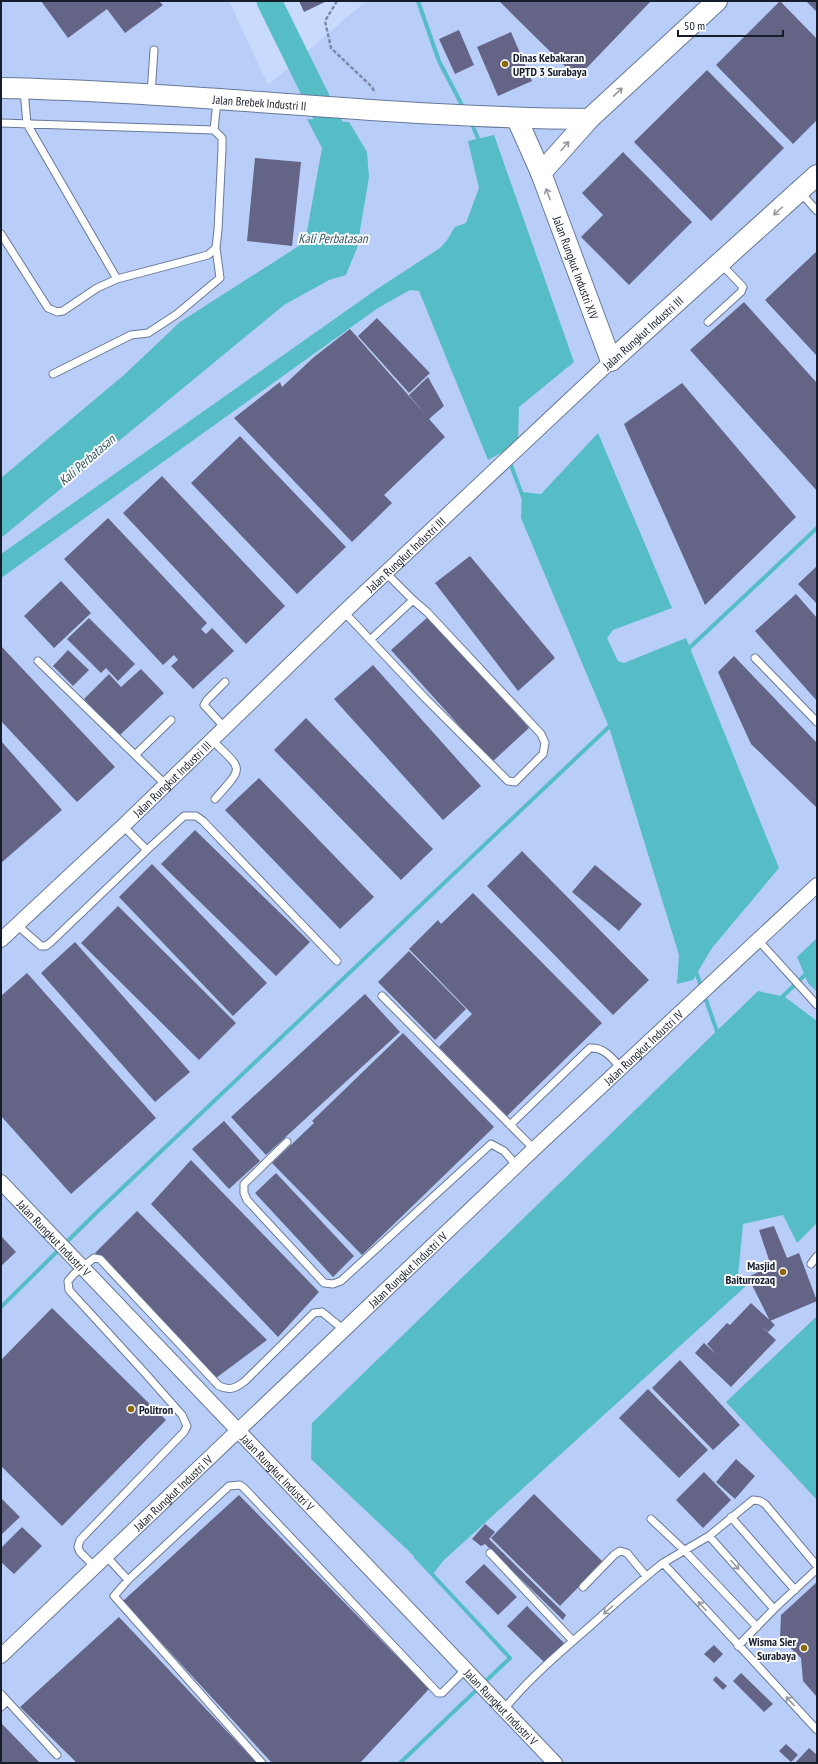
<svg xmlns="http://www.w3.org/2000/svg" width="818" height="1764" font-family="'PT Sans Narrow',sans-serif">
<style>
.built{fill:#b8cef8}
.water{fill:#56bcc6}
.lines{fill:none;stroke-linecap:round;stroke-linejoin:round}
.stream{stroke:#56bcc6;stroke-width:4}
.river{stroke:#56bcc6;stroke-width:25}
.building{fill:#646486}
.lane-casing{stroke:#687899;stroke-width:9}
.street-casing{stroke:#687899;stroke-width:16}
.secondary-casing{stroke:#687899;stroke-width:22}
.path{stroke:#7d8aa5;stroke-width:2.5;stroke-dasharray:4 2;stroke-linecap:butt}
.lane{stroke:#fff;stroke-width:7}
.street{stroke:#fff;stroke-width:14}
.secondary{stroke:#fff;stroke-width:20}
.oneway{stroke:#96999f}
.poi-dot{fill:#8c6808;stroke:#f9fbfe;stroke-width:1.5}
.labels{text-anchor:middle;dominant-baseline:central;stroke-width:4;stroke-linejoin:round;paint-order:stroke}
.poi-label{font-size:12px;font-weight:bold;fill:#161d2a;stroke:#f9fbfe;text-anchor:start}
.street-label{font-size:12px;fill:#161d2a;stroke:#f9fbfe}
.water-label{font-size:13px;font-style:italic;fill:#38585b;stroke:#f9fbfe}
</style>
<rect width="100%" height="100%" fill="#c8dafe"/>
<!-- built -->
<path class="built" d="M1,1H229L268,85L366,1H817V1763H1Z"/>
<!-- water -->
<path class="water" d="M307,119L349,122L367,152L369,177L357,248L346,275L329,280L284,305L1,538V478L124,375L180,322L305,242L322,148Z
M494,135L574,362L519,407L518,444L488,460L419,291L410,290L378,308L1,578V554L377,289L440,248L447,240L455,227L466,223L479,188L468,141Z
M598,433L672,608L613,630L607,638L618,661L624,663L686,638L779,868L712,948L693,980L677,984L679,955L609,727L521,518L522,492L541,494Z
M817,938V992L808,983L797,957Z
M758,991L785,997L817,1021V1223L797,1243L783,1215L743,1224L738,1276L746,1286L444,1560L433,1574L311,1459L312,1423Z
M817,1316V1500L726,1402Z"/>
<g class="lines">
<!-- stream -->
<path class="stream" d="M418,1L439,61L464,109
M471,122L480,143
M509,460L523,497
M686,651L817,528
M695,969L718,1034
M780,999L808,972
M1,1307L97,1212L613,723
M400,1763L510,1658L416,1557"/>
<!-- river -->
<path class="river" d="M269,1L343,151"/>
</g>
<!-- building -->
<path class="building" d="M41,1H159L163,5L125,33L107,9L68,38Z
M299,1H327L304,12Z
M499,1H651L577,78Z
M780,1L817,39V120L793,144L716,65Z
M806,1H817V12Z
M459,30L474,65L455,74L439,39Z
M511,32L532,81L498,96L477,47Z
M707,70L784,148L711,221L634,142Z
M623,152L692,222L629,285L581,237L603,215L582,193Z
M255,158L301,162L292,246L247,241Z
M817,251V356L765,300Z
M744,302L817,383V491L690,350Z
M377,318L430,373L409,393L358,336Z
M350,329L425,414L409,395L428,377L444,406L429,419L445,437L384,495L392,503L352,542L234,418L280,382L282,387L314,357Z
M682,383L796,517L705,605L624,424Z
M240,436L346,547L297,594L191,483Z
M162,476L285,606L246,644L123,513Z
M108,518L207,623L201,629L206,634L212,628L234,651L193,689L171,666L178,660L174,655L163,665L64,559Z
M470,556L555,658L518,691L435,583Z
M817,566V604L798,584Z
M61,581L91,613L54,648L24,616Z
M796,594L817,618V701L755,631Z
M429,616L529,728L492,762L391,650Z
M89,618L135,664L118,681L106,668L101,673L67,639Z
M1,646L115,767L77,802L1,721Z
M68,650L89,670L73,686L53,666Z
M734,656L817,743V808L751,744L718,672Z
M373,665L481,786L443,820L334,699Z
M141,669L164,693L119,736L84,699L109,674L121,687Z
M306,718L433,849L401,880L274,750Z
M1,741L62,810L1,863Z
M259,778L374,897L340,929L225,810Z
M195,830L310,942L276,976L161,864Z
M522,851L649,980L613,1015L487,886Z
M152,864L267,983L233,1016L119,897Z
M595,865L642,904L619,931L572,892Z
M473,893L602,1023L507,1116L439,1047L472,1014L409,949L438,920L441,924Z
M118,906L236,1023L199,1060L81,943Z
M75,942L190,1072L155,1102L41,973Z
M409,951L466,1009L435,1040L378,982Z
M27,973L156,1118L71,1194L1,1116V996Z
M365,994L400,1032L266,1155L231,1117Z
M403,1033L494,1127L362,1255L272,1163L314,1123L312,1121Z
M224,1121L260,1161L229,1189L192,1149Z
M191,1160L319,1292L278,1337L151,1204Z
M276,1173L354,1256L333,1277L255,1193Z
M137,1211L267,1340L216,1378L95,1253Z
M774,1226L787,1258L799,1253L817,1301L770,1321L748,1277L771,1266L759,1230Z
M1,1236L16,1252L1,1266Z
M751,1303L775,1325L768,1332L760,1325L776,1340L731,1387L695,1353L704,1343L716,1354L707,1344L727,1323L730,1325Z
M52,1308L166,1420L62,1526L1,1466V1360Z
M680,1360L740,1425L713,1450L652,1388Z
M648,1389L708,1450L679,1478L619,1418Z
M736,1459L755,1476L735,1499L716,1482Z
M704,1472L731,1500L703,1528L676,1500Z
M534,1494L603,1562L560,1606L491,1538Z
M239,1495L429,1689L360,1763H272L123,1601Z
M1,1498L20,1517L1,1535Z
M485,1524L495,1532L489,1539L566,1615L563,1620L485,1544L481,1546L472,1539Z
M22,1527L42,1546L14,1574L1,1562V1548Z
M484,1564L517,1597L498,1615L465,1582Z
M817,1582V1697L803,1681L801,1658L780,1638L781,1615Z
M527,1606L564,1643L545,1663L507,1626Z
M119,1617L257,1763H77L20,1707Z
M714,1645L723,1654L714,1663L704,1654Z
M741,1673L773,1704L764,1712L733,1681Z
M716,1676L727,1686L723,1690L713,1680Z
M2,1724L40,1763H1Z
M786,1744L798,1755L791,1762L779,1751Z
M809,1748L817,1755V1763H795Z"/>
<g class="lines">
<defs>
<path id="lane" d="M24,90L27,124L117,279L208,255L216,248L218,230L222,149V138L214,130
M151,94L154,50
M1,123L214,130L217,101
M800,192L817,211
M1,234L48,308L57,312L63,311L97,288L117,279
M708,322L741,292L743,287L721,264
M53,374L131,335L148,333L177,314L220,278L216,248
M344,612L425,698L508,781L515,782L543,754L545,743L541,734L427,612L413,600
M370,640L413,600L386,573
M755,658L817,722
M38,661L165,784
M225,728L204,705L207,700L225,682
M212,740C243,771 245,765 215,799
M135,755L171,720
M147,850L184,816H196L203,821L337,961
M17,925L41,946H46L51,942L147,850L123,826
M758,940L817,1005
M382,996L534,1149
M510,1125L590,1048C604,1047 612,1058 621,1068
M287,1142L244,1184V1193L247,1200L324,1283L333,1284L341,1281L491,1144L504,1151L517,1166
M811,1264L817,1256
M731,1517L795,1590
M651,1519L685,1551L757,1627
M709,1536L774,1609
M490,1553L573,1641
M106,1556L128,1580
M663,1563L709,1536L753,1500L760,1501L765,1504L817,1566
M95,1567L80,1552L78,1547L80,1540L184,1432L187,1426L182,1415L144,1372L69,1290L68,1281L74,1274L94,1258L100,1259L219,1386C230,1391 236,1388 245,1381L314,1313L322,1312L344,1330
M583,1587L614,1555L620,1551L627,1553L646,1576
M738,1646L774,1609L817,1569
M1,1694L57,1755
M1,1707L7,1701
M504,1709C529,1679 559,1653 588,1628C613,1606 637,1583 663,1563L817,1730
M262,1763L114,1596L128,1580L229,1486L240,1485L244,1488L438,1693H442L466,1669"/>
<g id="street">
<path id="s1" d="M1,940L123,826L344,612L611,361"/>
<path id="s2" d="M1,1182L555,1763"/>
<path id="s3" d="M1,1656L534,1149L817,885"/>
</g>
<g id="secondary">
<path id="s4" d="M1,88C197,92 393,118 589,119"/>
<path id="s5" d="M517,119L541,173L611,361L817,175"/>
<path d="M541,173L589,119L717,1"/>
</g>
</defs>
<!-- lane casing -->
<use href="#lane" class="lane-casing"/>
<!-- street casing -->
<use href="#street" class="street-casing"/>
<!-- secondary casing -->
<use href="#secondary" class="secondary-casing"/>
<!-- path -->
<path class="path" d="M337,1L325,21L331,48L372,87L375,93"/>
<!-- lane -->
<use href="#lane" class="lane"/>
<!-- street -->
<use href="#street" class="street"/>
<!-- secondary -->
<use href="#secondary" class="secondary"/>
</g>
<!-- one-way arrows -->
<defs><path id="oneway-shaft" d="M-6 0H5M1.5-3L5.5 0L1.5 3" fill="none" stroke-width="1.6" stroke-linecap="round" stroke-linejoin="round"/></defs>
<g class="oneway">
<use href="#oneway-shaft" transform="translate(618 92) rotate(-43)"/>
<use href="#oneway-shaft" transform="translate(565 146) rotate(-49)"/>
<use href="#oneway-shaft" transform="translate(548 194) rotate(-111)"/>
<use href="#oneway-shaft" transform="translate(778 211) rotate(138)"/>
<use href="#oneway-shaft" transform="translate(735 1565) rotate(48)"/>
<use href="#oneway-shaft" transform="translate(702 1606) rotate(-132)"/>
<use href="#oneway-shaft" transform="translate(608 1610) rotate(138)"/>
<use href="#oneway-shaft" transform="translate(790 1701) rotate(-133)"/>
</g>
<!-- markers -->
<g class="poi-dot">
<circle cx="505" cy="64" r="4"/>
<circle cx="783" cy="1272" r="4"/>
<circle cx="131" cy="1409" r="4"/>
<circle cx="804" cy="1648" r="4"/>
</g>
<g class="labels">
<!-- poi labels -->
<g class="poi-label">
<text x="513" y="57">Dinas Kebakaran<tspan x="513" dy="14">UPTD 3 Surabaya</tspan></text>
<text x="775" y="1265" text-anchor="end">Masjid<tspan x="775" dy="14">Baiturrozaq</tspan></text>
<text x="139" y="1409">Politron</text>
<text x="796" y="1641" text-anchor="end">Wisma Sier<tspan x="796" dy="14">Surabaya</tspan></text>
</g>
<!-- street labels -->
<g class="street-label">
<text stroke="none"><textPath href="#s4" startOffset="259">Jalan Brebek Industri II</textPath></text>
<text stroke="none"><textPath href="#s5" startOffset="160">Jalan Rungkut Industri XIV</textPath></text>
<text transform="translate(643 333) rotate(-42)">Jalan Rungkut Industri III</text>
<text stroke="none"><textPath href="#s1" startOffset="559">Jalan Rungkut Industri III</textPath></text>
<text stroke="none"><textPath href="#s1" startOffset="235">Jalan Rungkut Industri III</textPath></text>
<text stroke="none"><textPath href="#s3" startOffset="885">Jalan Rungkut Industri IV</textPath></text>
<text stroke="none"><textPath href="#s2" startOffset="77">Jalan Rungkut Industri V</textPath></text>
<text stroke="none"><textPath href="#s3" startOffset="561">Jalan Rungkut Industri IV</textPath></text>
<text stroke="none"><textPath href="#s2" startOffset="401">Jalan Rungkut Industri V</textPath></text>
<text stroke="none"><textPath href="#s3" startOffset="237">Jalan Rungkut Industri IV</textPath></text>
<text stroke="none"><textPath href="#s2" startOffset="725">Jalan Rungkut Industri V</textPath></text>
</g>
<!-- water labels -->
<g class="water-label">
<text x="333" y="238">Kali Perbatasan</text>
<text transform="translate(87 460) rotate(-41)">Kali Perbatasan</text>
</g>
</g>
<!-- border -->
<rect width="818" height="1764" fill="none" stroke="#161d2a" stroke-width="4"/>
<!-- scale -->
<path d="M678 30v6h105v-6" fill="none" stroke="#161d2a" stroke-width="2"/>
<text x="684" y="30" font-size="12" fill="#161d2a" stroke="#f9fbfe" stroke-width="3" paint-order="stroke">50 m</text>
</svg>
